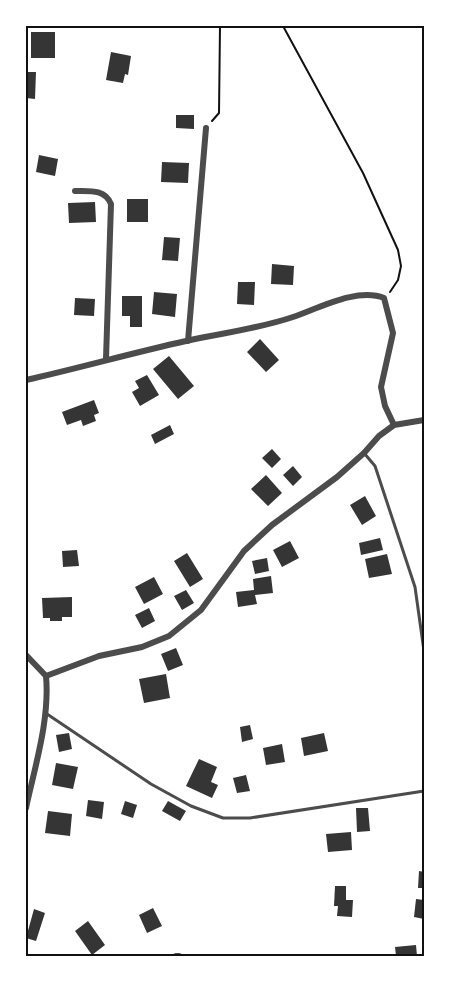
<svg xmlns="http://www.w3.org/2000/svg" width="450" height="982" font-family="'IBM Plex Sans',sans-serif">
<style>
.building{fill:#353535}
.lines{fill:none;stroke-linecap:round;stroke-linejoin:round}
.path{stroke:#111;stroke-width:2}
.service{stroke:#4c4c4c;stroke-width:3}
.minor{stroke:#4c4c4c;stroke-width:6}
.neatline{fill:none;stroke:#111;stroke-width:2}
</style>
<rect width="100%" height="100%" fill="#fff"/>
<!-- building -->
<path class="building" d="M31,32H55V58H31Z
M111,52L131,56L128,75L125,74L123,83L106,80Z
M26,72H36L35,99L26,98Z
M176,115H194V129L176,128Z
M39,155L58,159L55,176L36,172Z
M162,162L189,163L188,183L161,182Z
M127,199H148V222H127Z
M95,202L96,222L69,223L68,203Z
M164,237L180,238L178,261L162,260Z
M272,264L294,266L293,285L271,284Z
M238,282H255L254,305L237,304Z
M154,292L177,294L175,317L152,314Z
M122,296H142V327H130V316H122Z
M75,298L95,299L94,316L74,315Z
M260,339L279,360L266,372L247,352Z
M169,356L194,386L178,399L153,369Z
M147,375L159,395L140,406L132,392L139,388L135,381Z
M94,400L99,413L94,415L96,421L83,426L81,420L67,425L62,412Z
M170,425L174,434L155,444L151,435Z
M272,449L281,459L272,468L262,458Z
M293,466L302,477L293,486L283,475Z
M266,475L282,493L268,506L251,489Z
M365,496L376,516L362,525L350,505Z
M380,538L383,550L361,555L359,543Z
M290,541L299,558L282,567L273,550Z
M77,550L79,566L63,567L62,551Z
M187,553L203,579L190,587L174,561Z
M387,554L392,574L369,578L365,559Z
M267,558L269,571L255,574L252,561Z
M271,576L273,593L255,595L257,604L238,607L236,592L254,590L253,579Z
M154,577L163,594L144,604L135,587Z
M186,590L194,603L182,610L174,596Z
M72,597V617H62V621H50V618H43L42,598Z
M149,608L155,621L142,628L135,615Z
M176,648L183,665L168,671L161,654Z
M166,674L170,698L144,703L139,679Z
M250,725L253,739L242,742L240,727Z
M69,733L72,749L59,752L56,735Z
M324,733L328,751L304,756L301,738Z
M282,744L285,762L266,765L263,748Z
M199,759L217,767L211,782L218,785L212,798L186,786Z
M56,763L78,767L73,789L52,785Z
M246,775L250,791L237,793L233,778Z
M88,800L104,802L102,819L86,816Z
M125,801L137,805L133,818L121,814Z
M168,801L186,811L180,821L162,811Z
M356,808H368L370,831L357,832Z
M48,811L72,814L70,836L45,833Z
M351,832L352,850L328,852L326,834Z
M419,871L424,872V888H418Z
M335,886H346V900H353L352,917L337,916L338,906H334Z
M416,899L424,900V919L414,917Z
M153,908L162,926L147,933L139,915Z
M34,909L45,913L36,941L26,938Z
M88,921L105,945L92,955L75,931Z
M416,945L417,956H396L395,947Z"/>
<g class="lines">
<!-- path -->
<path class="path" d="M283,26L363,173L398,250L401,266L398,280L390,292
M212,121L219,113L220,26"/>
<!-- service -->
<path class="service" d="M364,453L375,466L415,587L424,651
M47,714L151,784L191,806L223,818H250L424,791"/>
<!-- minor -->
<path class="minor" d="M75,191C90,191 105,189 111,204L106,359
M188,341L206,128
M26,380C79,368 132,353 186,341C221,333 258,329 293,317C319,308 358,287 384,298L393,333L381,387L385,406L394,425
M26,655L46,676
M26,808C35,766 50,719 46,676L99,656L142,647L169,636L201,610L244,551L272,525L337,477L364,453L379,436L394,425L424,420
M176,956H179"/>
</g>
<!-- border -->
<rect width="450" height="982" fill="none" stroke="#ffffff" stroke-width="54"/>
<rect x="27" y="27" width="396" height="928" class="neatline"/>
</svg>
